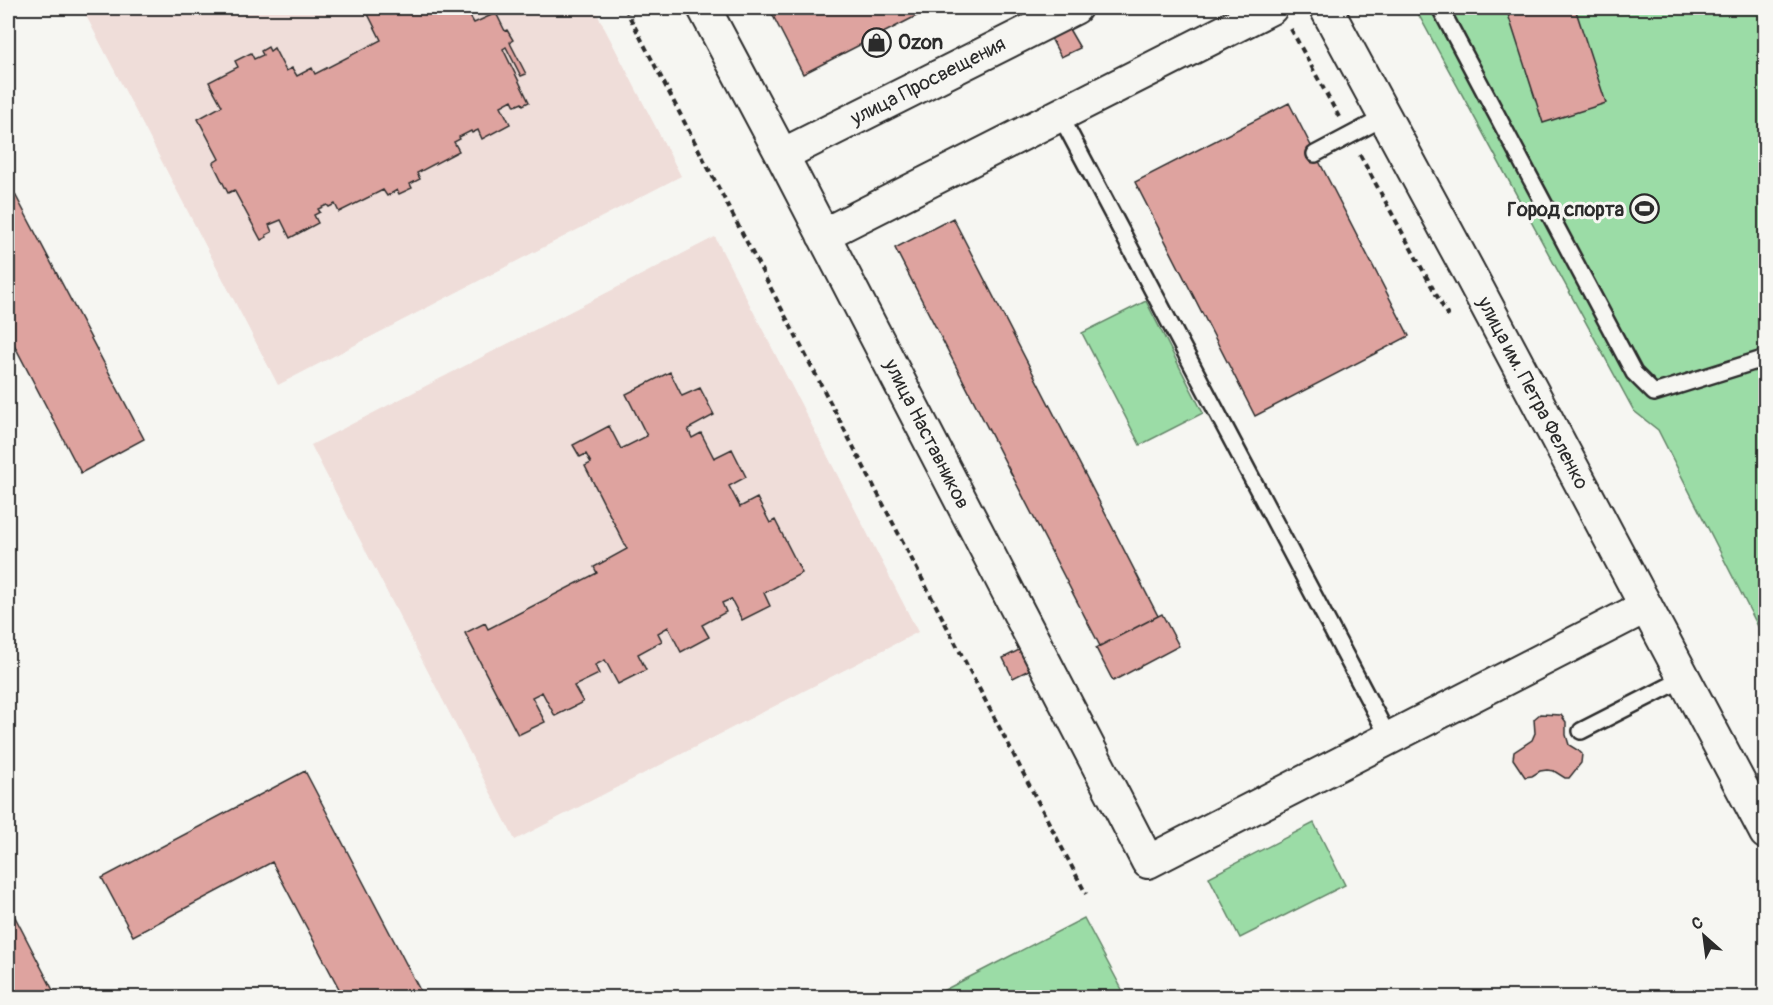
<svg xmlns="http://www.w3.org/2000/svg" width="1773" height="1005" font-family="Pangolin,sans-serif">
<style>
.built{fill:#efddd9}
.green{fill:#9bdca6;stroke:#638468;stroke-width:1.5}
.building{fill:#dea39f;stroke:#2b2b2b;stroke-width:1.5}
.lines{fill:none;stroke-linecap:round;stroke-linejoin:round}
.service-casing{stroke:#2b2b2b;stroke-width:20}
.minor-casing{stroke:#2b2b2b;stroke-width:36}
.path{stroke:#2b2b2b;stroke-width:4;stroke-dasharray:6 4.5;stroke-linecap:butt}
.service{stroke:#f6f6f2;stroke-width:15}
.minor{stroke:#f6f6f2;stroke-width:32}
.labels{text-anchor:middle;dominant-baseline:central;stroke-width:6;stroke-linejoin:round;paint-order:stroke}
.poi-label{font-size:20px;font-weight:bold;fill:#2b2b2b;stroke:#f6f6f2;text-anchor:start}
.street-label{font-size:20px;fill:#2b2b2b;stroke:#f6f6f2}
</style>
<rect width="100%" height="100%" fill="#f6f6f2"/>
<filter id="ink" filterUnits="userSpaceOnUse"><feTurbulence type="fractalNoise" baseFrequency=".0167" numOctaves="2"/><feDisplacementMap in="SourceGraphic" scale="12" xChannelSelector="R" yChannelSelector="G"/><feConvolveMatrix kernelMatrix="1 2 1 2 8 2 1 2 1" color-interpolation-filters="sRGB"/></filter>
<g filter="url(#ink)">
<!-- built -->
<path class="built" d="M82,8H594L681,176L278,385Z
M715,237L918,632L515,840L311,445Z"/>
<!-- green -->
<path class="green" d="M1415,8H1765V640L1658,430L1634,411Z
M1146,301L1203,413L1140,445L1082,333Z
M1314,823L1345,885L1240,938L1209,877Z
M1084,918L1126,997H931Z"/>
<!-- building -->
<path class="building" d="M365,8H473L474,9L468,13L474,23L496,13L505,31L507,30L513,40L510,42L511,45L526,74L521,76L506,47L503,49L529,102L523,105L522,103L515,106L512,100L501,106L510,124L482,139L478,130L472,133L471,131L459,137L460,139L454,142L459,151L417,173L420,179L410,184L412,188L399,194L397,190L387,196L383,190L339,212L335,204L329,207L327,205L318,209L320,212L314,215L318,223L290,238L281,220L269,225L272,232L266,235L267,237L261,240L234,190L228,193L213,163L219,159L198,119L222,106L209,82L238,67L235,61L251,53L254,59L263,55L261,51L268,47L270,51L274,48L286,71L292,68L297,76L312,68L315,74L381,40Z
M769,8H932L803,74Z
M1506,8H1575L1606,103L1543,123Z
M1069,29L1080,48L1061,57L1051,38Z
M1289,103L1409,336L1255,416L1135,182Z
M8,181L144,439L81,473L8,333Z
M953,218L1158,616L1100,646L895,248Z
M670,372L682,396L700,388L714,415L688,429L692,438L701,433L714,458L732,449L746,477L729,486L740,507L757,498L770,523L775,520L802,573L764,593L770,606L742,620L731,599L722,603L726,612L702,625L709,637L681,652L668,627L658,633L662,641L638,654L646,670L618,684L605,660L595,665L599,674L574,686L583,702L555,716L542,692L532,697L545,722L518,735L465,633L485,623L488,629L597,573L594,567L627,549L585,466L591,463L586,454L580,457L573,445L609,426L621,449L647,436L626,394Z
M1162,614L1179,646L1113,681L1096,648Z
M1023,648L1033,668L1013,678L1003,658Z
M1540,714L1561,715L1566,722V735L1569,745L1579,751L1582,754L1581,763L1569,778H1565L1554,771L1547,770L1540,771L1532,776L1525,777L1513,759L1514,752L1532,740L1535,733L1534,719Z
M305,771L424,998H344L272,862L133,936L102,878Z
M14,915L57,998H8V918Z"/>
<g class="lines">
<defs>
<path id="service" d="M1440,8L1634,373L1654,393L1766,358
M1060,115L1389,738
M1315,154L1385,117
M1581,731L1683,679"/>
<path id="minor" d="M704,8L782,155L1148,862L1645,607
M1326,8L1472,278L1766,833
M782,155L1075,8
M823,235L1271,8"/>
</defs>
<!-- service casing -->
<use href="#service" class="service-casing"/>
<!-- minor casing -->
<use href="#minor" class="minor-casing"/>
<!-- path -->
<path class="path" d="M625,8L1086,894
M1291,29L1339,117
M1360,155L1449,318"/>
<!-- service -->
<use href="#service" class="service"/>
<!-- minor -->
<use href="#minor" class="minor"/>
</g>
</g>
<!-- icons -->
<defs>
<symbol id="shop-ring" viewBox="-11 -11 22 22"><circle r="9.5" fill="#f6f6f2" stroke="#2b2b2b" stroke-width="1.5"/><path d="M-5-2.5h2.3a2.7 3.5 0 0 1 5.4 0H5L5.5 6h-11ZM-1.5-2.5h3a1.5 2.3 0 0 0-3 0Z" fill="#2b2b2b"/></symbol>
<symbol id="stadium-ring" viewBox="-11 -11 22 22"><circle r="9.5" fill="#f6f6f2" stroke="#2b2b2b" stroke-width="1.5"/><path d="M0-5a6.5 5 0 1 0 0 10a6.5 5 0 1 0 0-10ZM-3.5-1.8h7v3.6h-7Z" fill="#2b2b2b"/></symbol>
</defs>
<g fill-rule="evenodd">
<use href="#shop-ring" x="860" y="26" width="33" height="33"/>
<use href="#stadium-ring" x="1628" y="192" width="33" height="33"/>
</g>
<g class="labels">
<!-- poi labels -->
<g class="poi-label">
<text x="898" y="42">Ozon</text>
<text x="1624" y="209" text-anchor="end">Город спорта</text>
</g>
<!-- street labels -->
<g class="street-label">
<text transform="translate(928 81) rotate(-27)">улица Просвещения</text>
<text transform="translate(1533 393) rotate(62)">улица им. Петра Феленко</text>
<text transform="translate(927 434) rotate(63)">улица Наставников</text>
</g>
</g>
<!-- margin -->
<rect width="1773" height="1005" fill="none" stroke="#f6f6f2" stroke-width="30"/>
<rect x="15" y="15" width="1743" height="975" fill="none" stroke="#2b2b2b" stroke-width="2" filter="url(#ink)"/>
<!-- north arrow -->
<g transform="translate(1704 936) rotate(332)" stroke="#f6f6f2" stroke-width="4.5" paint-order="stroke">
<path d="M0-4.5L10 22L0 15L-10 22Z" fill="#2b2b2b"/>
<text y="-9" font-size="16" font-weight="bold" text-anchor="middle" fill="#2b2b2b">С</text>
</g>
</svg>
